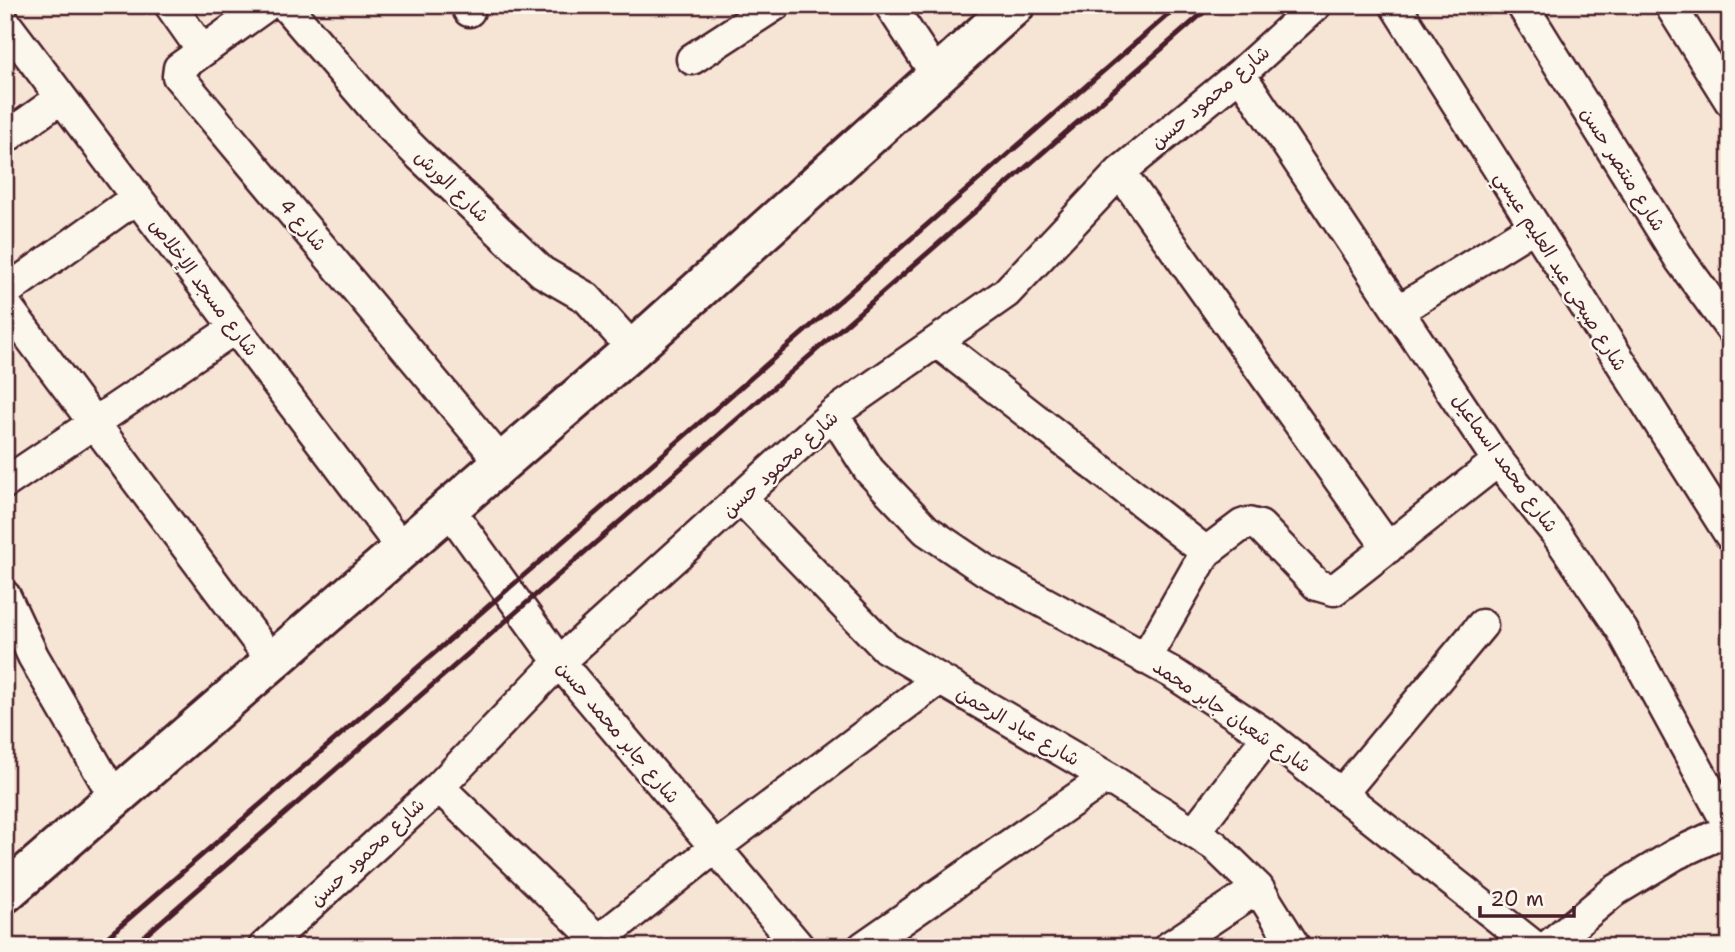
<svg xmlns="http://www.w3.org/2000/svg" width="1735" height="952" font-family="'Shantell Sans','Playpen Sans Arabic',sans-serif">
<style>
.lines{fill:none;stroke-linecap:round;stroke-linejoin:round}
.street-casing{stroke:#4a1f2b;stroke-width:35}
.secondary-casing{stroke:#4a1f2b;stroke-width:44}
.street{stroke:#fbf7ec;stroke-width:30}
.secondary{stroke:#fbf7ec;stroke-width:38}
.rail{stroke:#4a1f2b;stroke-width:5}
.labels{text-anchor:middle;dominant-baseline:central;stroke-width:5;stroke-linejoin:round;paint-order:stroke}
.street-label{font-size:19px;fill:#4a1f2b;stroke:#fbf7ec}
</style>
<rect width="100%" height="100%" fill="#f6e4d4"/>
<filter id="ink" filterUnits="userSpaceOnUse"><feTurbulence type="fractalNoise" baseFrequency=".0143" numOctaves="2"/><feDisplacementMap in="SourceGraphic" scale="14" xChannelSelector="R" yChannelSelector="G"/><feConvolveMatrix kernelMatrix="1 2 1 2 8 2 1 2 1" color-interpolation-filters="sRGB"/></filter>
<g filter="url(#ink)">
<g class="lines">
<defs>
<path id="street" d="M170,5L201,49
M267,5L179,68L178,76L502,463
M285,5L385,121L420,156L542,272L587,298L633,349
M466,5L469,11
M890,5L937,76
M1395,5L1730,535
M1522,5L1681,261L1730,328
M1670,5L1730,101
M5,23L403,550
M692,59L775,5
M1240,74L1498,461L1556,533L1622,630L1730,828
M5,138L61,98
M1120,172L1388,548
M5,292L136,198
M5,304L273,662
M1398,311L1533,227
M938,343L1206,552
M833,414L869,470L926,530L985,570L1171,672L1268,736L1535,947
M5,483L235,328
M742,499L886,648L1107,777L1215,846L1258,888L1295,947
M449,509L559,662L799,947
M5,596L33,656L115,798
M1145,659L1206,552L1242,525L1248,523L1260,526L1317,585L1334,590L1498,461
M439,787L605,947
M1343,792L1482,625
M1194,832L1268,736
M600,939L716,847L938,680
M264,947L439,787L559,662L833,414L1006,293L1120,172L1240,74L1316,5
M863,947L1107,777
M1169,947L1258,888
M1547,947L1613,892L1676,854L1730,829"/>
<path id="secondary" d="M5,893L633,349L1015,5"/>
</defs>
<!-- street casing -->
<use href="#street" class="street-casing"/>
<!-- secondary casing -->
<use href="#secondary" class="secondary-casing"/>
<!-- street -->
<use href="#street" class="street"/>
<!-- secondary -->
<use href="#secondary" class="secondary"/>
<!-- rail -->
<path class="rail" d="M96,947C459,635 818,319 1179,5
M132,947L1212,5"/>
</g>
</g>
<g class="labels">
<!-- street labels -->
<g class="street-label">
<text transform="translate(1210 97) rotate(-40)">شارع محمود حسن</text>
<text transform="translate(1623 169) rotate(58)">شارع منتصر حسن</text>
<text transform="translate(452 186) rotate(44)">شارع الورش</text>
<text transform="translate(303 225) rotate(50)">شارع 4</text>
<text transform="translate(1561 271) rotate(58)">شارع صبحى عبد العليم عيسي</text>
<text transform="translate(204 287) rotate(53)">شارع مسجد الإخلاص</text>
<text transform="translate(1505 463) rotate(54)">شارع محمد اسماعيل</text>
<text transform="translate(780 464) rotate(-42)">شارع محمود حسن</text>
<text transform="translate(1232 716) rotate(34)">شارع شعبان جابر محمد</text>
<text transform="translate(1018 726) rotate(30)">شارع عباد الرحمن</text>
<text transform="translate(618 732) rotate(50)">شارع جابر محمد حسن</text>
<text transform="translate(367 852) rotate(-43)">شارع محمود حسن</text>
</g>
</g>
<!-- margin -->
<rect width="1735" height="952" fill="none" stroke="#fbf7ec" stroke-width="28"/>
<rect x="14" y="14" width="1707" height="924" fill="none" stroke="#4a1f2b" stroke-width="2.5" filter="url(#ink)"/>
<!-- scale -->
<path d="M1480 906v10h94v-10" fill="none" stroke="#4a1f2b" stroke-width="3.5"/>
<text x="1490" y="906" font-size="21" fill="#4a1f2b" stroke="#fbf7ec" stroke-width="5" paint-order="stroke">20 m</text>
</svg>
